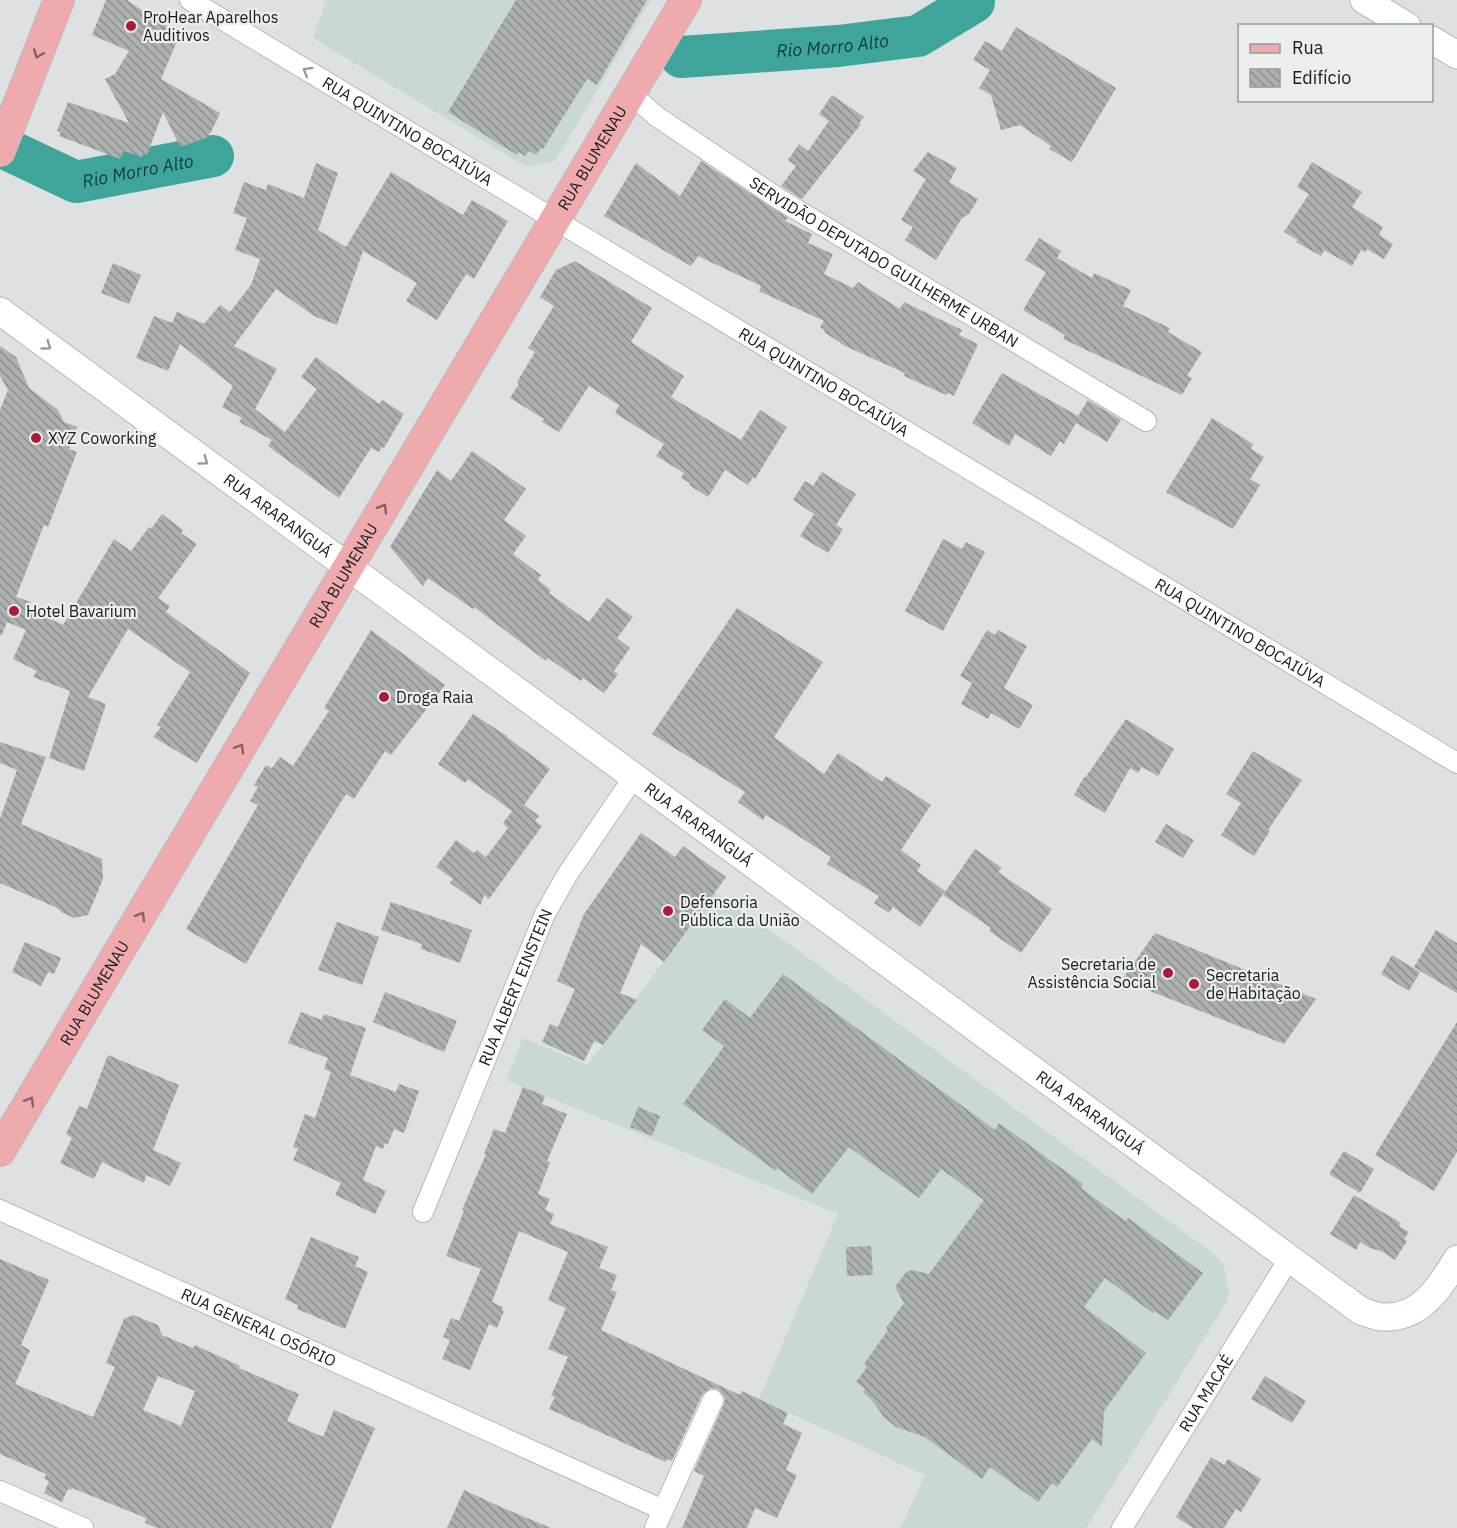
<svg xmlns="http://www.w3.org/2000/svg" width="1457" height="1528" font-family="'IBM Plex Sans',sans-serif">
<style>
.built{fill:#c9d7d5}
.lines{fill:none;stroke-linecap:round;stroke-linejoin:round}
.river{stroke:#3fa59b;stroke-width:42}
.building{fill:url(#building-back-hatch);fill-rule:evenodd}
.street-casing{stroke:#b5b9b9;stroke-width:22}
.secondary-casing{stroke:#b5b9b9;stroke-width:29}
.primary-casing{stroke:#babbbb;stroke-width:32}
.street{stroke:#fff;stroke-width:20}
.secondary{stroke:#fff;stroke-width:27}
.primary{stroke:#efaaae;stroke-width:30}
.oneway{stroke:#846365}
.oneway2{stroke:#989999}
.poi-dot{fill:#ae1a36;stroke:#eaefee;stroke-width:2}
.labels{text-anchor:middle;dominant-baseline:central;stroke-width:4.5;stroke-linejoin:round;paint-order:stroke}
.poi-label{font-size:16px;fill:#1a1c1c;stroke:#eaefee;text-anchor:start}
.street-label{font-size:16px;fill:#1a1c1c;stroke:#eaefee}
.water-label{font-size:18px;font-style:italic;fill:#0e3d39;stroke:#eaefee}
</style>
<defs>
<pattern id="building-back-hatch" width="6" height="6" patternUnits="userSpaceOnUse" patternTransform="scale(1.5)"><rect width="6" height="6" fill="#acb0af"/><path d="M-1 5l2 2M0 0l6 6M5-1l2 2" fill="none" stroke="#8b8e8e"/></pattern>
</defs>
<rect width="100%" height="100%" fill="#dde1e1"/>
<!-- built -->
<path class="built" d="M326,0H651L555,161L527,167L313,38Z
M714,892L802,953L1214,1254L1224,1266L1229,1293L1227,1301L1086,1528H901L925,1475L759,1399L838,1214L506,1080L523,1038L588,1065Z"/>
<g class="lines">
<!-- river -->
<g class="river">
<path id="s1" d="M681,57L838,46L918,36L974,2"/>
<path id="s2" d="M0,146L76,182L213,156"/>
</g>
</g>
<!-- building -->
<path class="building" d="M106,0H127L153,18L180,34L161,79L220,113L211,132L206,138L180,147L163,112L147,155L143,154L142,157L124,151L120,159L59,136L61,132L57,131L68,102L129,123L105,79L115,74L129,51L92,35Z
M516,0H647L597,85L587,79L543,149L541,148L536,155L529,151L525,156L519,152L517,155L448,112Z
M1016,27L1116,88L1072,162L1049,149L1051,146L1020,125L1001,130L991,95L979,88L990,70L973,60L985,41L1002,51Z
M832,95L864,117L859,123L861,124L802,199L781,186L796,166L788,160L799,144L808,151L829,121L819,114Z
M928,152L957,168L949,182L978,199L969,214L962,218L936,260L905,240L913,227L901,220L926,179L913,171Z
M701,161L788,218L785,221L812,234L808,243L833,254L824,274L853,288L858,282L900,309L904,302L962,330L959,335L978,344L954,396L949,393L946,395L904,376L905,373L845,346L824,332L825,330L820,327L824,321L759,291L761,286L698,256L691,266L604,216L636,163L680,196Z
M1312,162L1362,192L1352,207L1383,227L1379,235L1393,244L1384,259L1367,249L1365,252L1361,250L1352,266L1324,250L1321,256L1296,242L1298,240L1284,232L1309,194L1297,187Z
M316,163L338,173L318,230L346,247L391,172L463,215L472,200L508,221L474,279L466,274L437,320L406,301L417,283L363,251L337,325L314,316L276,289L234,346L277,369L255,409L285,432L317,389L301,377L316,357L379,404L382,400L404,414L384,448L382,447L379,452L371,448L339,498L268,446L272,440L239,422L242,418L222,407L233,386L180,344L168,371L136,358L154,316L172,323L177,312L204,324L220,305L230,312L251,285L260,259L235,250L247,218L233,213L244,182L266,190L268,184L304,198Z
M1039,238L1061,251L1057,258L1092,278L1094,273L1131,290L1123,306L1170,328L1168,332L1202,352L1187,376L1192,378L1182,395L1063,339L1065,335L1023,310L1046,272L1025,260Z
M575,261L652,308L631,342L684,376L671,397L741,440L760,410L787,427L755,479L753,477L748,485L725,470L708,497L689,485L690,483L681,478L684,473L656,456L664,444L615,413L619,405L589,386L559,432L542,422L544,419L510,398L519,384L517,382L535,352L528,348L554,306L540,297L556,270Z
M113,263L141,275L129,304L101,293Z
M0,346L16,357L29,388L58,410L64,422L77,427L69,449L77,452L48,527L44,525L16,597L31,602L29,609L63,625L114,539L131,551L149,527L151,529L162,514L183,530L181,533L197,544L158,598L170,606L166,612L250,673L197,763L153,737L161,727L157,725L190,672L128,629L88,697L106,704L84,771L49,758L70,691L33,677L37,671L13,659L26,630L7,622L2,635H0V410L8,390L0,376Z
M1002,373L1078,416L1088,400L1121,420L1107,442L1076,423L1064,444L1060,441L1051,456L1015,434L1009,446L972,423Z
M1212,418L1253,444L1251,449L1264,457L1250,479L1260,485L1233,529L1166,492Z
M472,451L526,489L504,520L526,536L513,554L541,575L538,580L551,590L549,593L589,622L607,598L633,617L617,638L630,648L614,671L618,674L604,693L583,678L581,681L548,658L546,661L474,607L473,609L428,578L423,586L390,547L437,470L451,481Z
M822,472L856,494L836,525L843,529L828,553L800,536L814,514L793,500L805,481L813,486Z
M943,539L962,549L966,542L985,552L943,631L905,611Z
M737,608L823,662L774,737L824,774L838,753L882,782L886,776L931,805L901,850L921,865L917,871L945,891L920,927L893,907L889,913L874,903L879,896L827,864L831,857L766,815L763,820L738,802L745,792L652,734Z
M371,630L445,685L391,755L385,751L354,799L346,794L306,858L246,964L186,929L258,805L250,801L258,787L254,785L266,765L272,768L280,757L293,766L329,711L324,708Z
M987,630L995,635L998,630L1027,646L1004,688L1033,705L1019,729L991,713L988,719L961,704L972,683L960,676Z
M473,714L507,736V737L550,769L524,805L539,816L535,821L542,826L489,899L484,895L481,905L450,883L453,879L436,867L456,840L474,853L477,850L486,857L508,828L503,823L512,811L468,779L465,783L438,764Z
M1126,719L1174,749L1158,776L1142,767L1138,773L1130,768L1105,813L1074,795L1084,777L1085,778Z
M0,742L46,757L21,824L102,859L103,879L88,915L74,918L61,912V911L55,907L0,883V819L17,770L0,763Z
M1253,751L1302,780L1268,830L1270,831L1254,856L1221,835L1241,803L1226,794Z
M1166,824L1194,840L1183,858L1155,842Z
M641,833L675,857L683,846L726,877L664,962L641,944L620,993L637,1000L603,1045L594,1041L584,1061L542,1042L550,1024L558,1027L575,989L557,981L584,914Z
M975,849L1002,868L998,872L1052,909L1021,953L989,931L991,928L943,895Z
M391,902L472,930L460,963L421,949L422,944L381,930Z
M337,922L379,937L362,985L318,970Z
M1436,930L1457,943V993L1414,967Z
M1155,933L1316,999L1284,1044L1122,980Z
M25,942L61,958L54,974L48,972L41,986L12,972Z
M1392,955L1420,972L1409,991L1381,974Z
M783,974L995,1130L999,1123L1083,1184L1081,1188L1116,1214L1126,1221L1128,1218L1203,1273L1168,1320L1154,1311L1153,1313L1105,1278L1084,1307L1146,1353L1104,1411L1102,1447L1092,1439L1057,1487L1052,1483L1038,1502L990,1467L982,1479L925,1437L896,1427L884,1417L871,1399L863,1392L865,1389L856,1382L867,1367L864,1364L888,1330L886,1328L904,1303L895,1287L906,1272L912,1270L929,1274L984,1200L941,1169L919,1198L849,1147L812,1194L777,1168L776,1171L683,1104L724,1046L702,1030L725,999L750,1018Z
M385,992L457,1021L444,1052L373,1022Z
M301,1012L322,1020L324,1014L366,1028L350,1075L396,1092L399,1084L419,1091L404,1133L394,1129L388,1144L385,1143L383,1149L376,1146L363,1180L386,1191L375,1214L335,1195L341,1183L293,1160L298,1149L293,1147L305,1114L315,1118L331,1072L324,1069L328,1058L288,1043Z
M1457,1022V1152L1434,1191L1375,1155Z
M108,1055L179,1085L153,1150L181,1163L170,1186L146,1175L144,1183L102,1162L94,1179L60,1163L72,1138L66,1134L79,1106L87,1109Z
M523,1087L545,1096L542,1104L567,1114L547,1161L550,1162L538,1194L550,1199L545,1210L554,1214L550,1224L608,1247L599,1268L617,1275L611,1290L617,1292L601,1330L740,1395L742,1391L788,1413L783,1424L802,1433L786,1470L797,1475L777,1518L755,1508L747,1528H682L704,1476L694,1471L724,1404L725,1398L718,1389L711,1388L702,1395L672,1461L667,1459L666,1462L549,1409L555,1397L551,1396L568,1357L548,1349L566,1308L548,1300L568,1252L519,1231L492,1302L503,1307L502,1310L504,1311L497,1328L489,1324L470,1370L442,1359L450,1340L443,1337L451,1318L459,1321L481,1269L446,1256L464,1211L462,1210L486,1154H484L494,1129L505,1133Z
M638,1107L660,1116L652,1136L630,1127Z
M1344,1151L1374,1169L1360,1193L1329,1174Z
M1354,1195L1401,1223L1399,1226L1409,1232L1404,1239L1407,1241L1395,1260L1383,1252L1370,1248L1360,1242L1356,1250L1330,1234Z
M311,1237L359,1257L355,1266L368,1272L345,1329L297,1309L298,1305L285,1299Z
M871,1246L873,1275L847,1276L846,1247Z
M0,1259L49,1280L21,1345L30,1350L15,1384L93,1417L115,1367L106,1363L124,1319L133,1315L158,1325L162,1335L193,1348L195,1345L240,1366L239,1368L299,1394L287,1421L323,1437L334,1410L375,1428L331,1528H157L145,1523L146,1518L72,1488L71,1490L68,1489L62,1502L44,1493L49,1481L44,1479L46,1474L0,1454ZM158,1376L195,1391L181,1426L143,1410Z
M1265,1376L1306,1401L1292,1423L1251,1399Z
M1211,1457L1224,1465L1228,1459L1261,1479L1241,1512L1236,1509L1224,1528H1193L1176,1517Z
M464,1490L503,1508L551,1528H447Z"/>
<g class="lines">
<defs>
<g id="street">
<path id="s3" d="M190,0L1457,763"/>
<path id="s4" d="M631,94L656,116L779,199L1146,421"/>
<path id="s5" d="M0,1210L663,1510"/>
<path id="s6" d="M423,1212L545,914L567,875L634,777"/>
<path d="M0,1491L83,1528"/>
<path d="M655,1528L713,1400"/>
<path id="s7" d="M1122,1528L1289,1259"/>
</g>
<g id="secondary">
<path d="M1364,0L1407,26"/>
<path d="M1432,40L1457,55"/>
<path id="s8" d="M0,311L1361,1311C1368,1313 1376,1317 1383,1317C1421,1319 1440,1287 1457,1259"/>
</g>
<g id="primary">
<path d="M0,151L59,0"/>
<path id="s9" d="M0,1151L686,0"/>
</g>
</defs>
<!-- street casing -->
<use href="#street" class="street-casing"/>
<!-- secondary casing -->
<use href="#secondary" class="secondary-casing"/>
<!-- primary casing -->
<use href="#primary" class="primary-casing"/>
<!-- street -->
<use href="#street" class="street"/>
<!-- secondary -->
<use href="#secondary" class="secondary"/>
<!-- primary -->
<use href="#primary" class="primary"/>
</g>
<!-- one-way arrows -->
<defs><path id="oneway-chevron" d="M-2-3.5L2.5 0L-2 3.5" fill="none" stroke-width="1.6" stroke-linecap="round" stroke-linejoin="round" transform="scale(1.5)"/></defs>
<g class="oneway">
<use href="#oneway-chevron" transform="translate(38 54) rotate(111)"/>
<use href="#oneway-chevron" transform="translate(383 508) rotate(-59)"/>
<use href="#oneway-chevron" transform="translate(240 748) rotate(-59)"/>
<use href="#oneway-chevron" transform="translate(141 916) rotate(-59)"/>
<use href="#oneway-chevron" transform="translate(30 1101) rotate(-59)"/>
</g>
<g class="oneway2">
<use href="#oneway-chevron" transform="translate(307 71) rotate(-149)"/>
<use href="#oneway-chevron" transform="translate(47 346) rotate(36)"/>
<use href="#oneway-chevron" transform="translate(204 461) rotate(36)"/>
</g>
<!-- markers -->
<g class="poi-dot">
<circle cx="131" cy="26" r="6"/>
<circle cx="36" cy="438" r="6"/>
<circle cx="14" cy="611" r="6"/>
<circle cx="384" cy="697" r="6"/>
<circle cx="668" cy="911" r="6"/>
<circle cx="1168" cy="973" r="6"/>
<circle cx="1194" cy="984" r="6"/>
</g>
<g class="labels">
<!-- poi labels -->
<g class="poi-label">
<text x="143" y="17">ProHear Aparelhos<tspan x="143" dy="18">Auditivos</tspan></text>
<text x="48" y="438">XYZ Coworking</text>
<text x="26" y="611">Hotel Bavarium</text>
<text x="396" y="697">Droga Raia</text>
<text x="680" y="902">Defensoria<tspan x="680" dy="18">Pública da União</tspan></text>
<text x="1156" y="964" text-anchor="end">Secretaria de<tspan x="1156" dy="18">Assistência Social</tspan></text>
<text x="1206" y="975">Secretaria<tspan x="1206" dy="18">de Habitação</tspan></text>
</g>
<!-- street labels -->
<g class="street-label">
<text stroke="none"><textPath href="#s3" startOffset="254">RUA QUINTINO BOCAIÚVA</textPath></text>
<text stroke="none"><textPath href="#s9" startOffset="1156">RUA BLUMENAU</textPath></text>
<text stroke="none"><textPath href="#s4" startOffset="304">SERVIDÃO DEPUTADO GUILHERME URBAN</textPath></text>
<text stroke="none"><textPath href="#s3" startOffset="740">RUA QUINTINO BOCAIÚVA</textPath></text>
<text stroke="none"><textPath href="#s8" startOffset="345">RUA ARARANGUÁ</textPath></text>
<text stroke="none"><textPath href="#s9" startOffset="670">RUA BLUMENAU</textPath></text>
<text stroke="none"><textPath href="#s3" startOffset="1226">RUA QUINTINO BOCAIÚVA</textPath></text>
<text stroke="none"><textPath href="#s8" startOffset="867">RUA ARARANGUÁ</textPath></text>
<text stroke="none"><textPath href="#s6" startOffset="243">RUA ALBERT EINSTEIN</textPath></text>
<text stroke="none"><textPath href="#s9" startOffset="184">RUA BLUMENAU</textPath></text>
<text stroke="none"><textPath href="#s8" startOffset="1353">RUA ARARANGUÁ</textPath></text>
<text stroke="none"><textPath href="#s5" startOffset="284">RUA GENERAL OSÓRIO</textPath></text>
<text stroke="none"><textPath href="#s7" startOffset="159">RUA MACAÉ</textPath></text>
</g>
<!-- water labels -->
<g class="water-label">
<text stroke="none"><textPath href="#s1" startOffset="152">Rio Morro Alto</textPath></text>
<text stroke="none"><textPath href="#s2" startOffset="147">Rio Morro Alto</textPath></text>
</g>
</g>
<!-- legend -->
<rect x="1238" y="24" width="195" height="78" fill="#eaefee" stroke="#979b9a" stroke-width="1.5"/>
<rect x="1250" y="44" width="30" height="9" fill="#efaaae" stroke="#979b9a" stroke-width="1.5"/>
<text x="1292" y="54" font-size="18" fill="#1a1c1c">Rua</text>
<rect x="1250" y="69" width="30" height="18" fill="url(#building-back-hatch)" stroke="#979b9a" stroke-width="1.5"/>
<text x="1292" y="84" font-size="18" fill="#1a1c1c">Edifício</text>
</svg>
